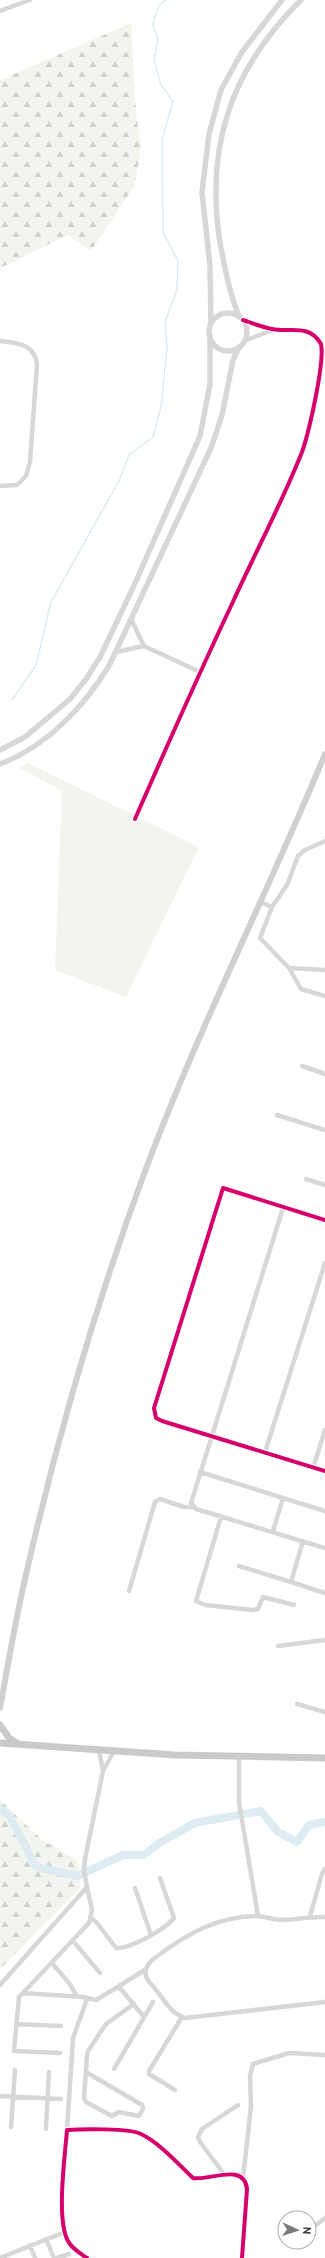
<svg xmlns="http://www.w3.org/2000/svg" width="325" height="2258" font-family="'PT Sans',sans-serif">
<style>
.grass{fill:#f1f5ed}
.forest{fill:url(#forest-firs)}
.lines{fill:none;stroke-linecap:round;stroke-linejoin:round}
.stream{stroke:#ddebf3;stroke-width:1.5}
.river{stroke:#ddebf3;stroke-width:8}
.minor{stroke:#d7d7d7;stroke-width:4.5}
.tertiary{stroke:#d7d7d7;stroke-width:5.5}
.secondary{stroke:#d0d0d0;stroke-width:6}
.primary{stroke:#cacaca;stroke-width:7}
.cycleway-casing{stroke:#fff;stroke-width:6}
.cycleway{stroke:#d6006c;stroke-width:4}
</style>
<defs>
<pattern id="forest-firs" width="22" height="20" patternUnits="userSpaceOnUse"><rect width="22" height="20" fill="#f1f5ed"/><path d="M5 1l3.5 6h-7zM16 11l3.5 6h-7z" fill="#cfd2cc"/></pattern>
</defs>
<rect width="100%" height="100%" fill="#fff"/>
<!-- grass -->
<path class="grass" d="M28,763L199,847L126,997L55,970L62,791L20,768Z"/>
<!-- forest -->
<path class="forest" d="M131,23L136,114L141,146L135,185L91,251L68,235L0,268V80Z
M0,1800L41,1839L78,1861L80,1888L0,1969Z"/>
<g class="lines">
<!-- stream -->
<path class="stream" d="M12,700L36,665L51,602L119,481L129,455L153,437L161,407L167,347L165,322L177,290L178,261L163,232L162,140L173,101L161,85L154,60L158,39L153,24L159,5L166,0"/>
<!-- river -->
<path class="river" d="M0,1809L9,1815L36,1867L77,1876L123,1855H144L159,1843L195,1823L261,1811L278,1832L297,1842L309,1825L325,1822"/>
<!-- minor -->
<path class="minor" d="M0,11L30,0
M0,341C18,343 35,344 37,365L30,462L26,476L17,485L0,486
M244,341L273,330
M131,619L144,646
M116,652L144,646L200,672
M135,819C166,748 198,676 231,606C254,555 281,505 302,452C309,432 325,362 321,344C309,323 290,333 272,329C262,327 252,323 243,320
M260,902L272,907L287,885L298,856L305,850L325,841
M272,907L260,938L289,968L301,989L325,996
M289,968L325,970
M302,1066L325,1074
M277,1115L325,1130
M306,1179L325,1185
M283,1208L191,1503L196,1509L325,1548
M325,1220L223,1188L154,1408L156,1418L162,1421L325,1471
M265,1452L325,1263
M313,1468L325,1430
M200,1472L325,1511
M221,1517L196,1601L205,1605L252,1610L258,1609L263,1597L294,1605
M273,1531L283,1498
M303,1541L291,1582L325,1593
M239,1566L291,1582
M129,1591L155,1502L160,1499L184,1507H193
M278,1646L325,1640
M297,1704L325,1712
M99,1750L103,1771
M239,1757V1802L258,1916
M135,1888L151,1935
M310,1916L322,1874L325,1869
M325,1917C310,1916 295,1920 280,1920C271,1919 263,1916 255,1916C216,1917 187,1934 156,1957C146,1964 141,1974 151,1984C163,1996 168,2012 185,2018L325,2002
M91,1918L97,1923L116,1948C131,1949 165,1929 174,1918L160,1878
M73,1941L100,1973
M52,1963L69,1983L77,1996
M0,1985L87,1887L84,1870L85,1859L103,1771L114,1751
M116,1988L146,1969
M23,1993L83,1997L96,2000L116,1988H120L144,2017
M16,2024L61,2026
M60,2053L14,2051L19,1997L89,1923L92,1910L87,1887
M114,2069L153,2002
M86,2072L142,2105L143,2109L139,2116L119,2112L112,2116L86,2102L84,2098L87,2056L88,2051L106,2024L134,2004
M175,2090L149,2074V2071L182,2017
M0,2096L61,2099
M11,2127L15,2070
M46,2129L49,2072
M67,2130L73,2038L87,1999
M224,2174L200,2142L198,2137L202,2129L238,2105
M243,2178L251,2106L250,2076L253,2064L289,2053L325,2055
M312,2228L325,2218
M46,2239L54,2258
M30,2245L35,2258
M2,2257L65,2232
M57,2258L69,2254
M87,2258C80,2253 72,2249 68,2241C56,2220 65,2156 67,2130C81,2129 130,2128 141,2134C161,2144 177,2163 193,2178C210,2181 244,2162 247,2189L242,2258"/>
<!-- tertiary -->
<path class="tertiary" d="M209 332a19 19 0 1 1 38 0a19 19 0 1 1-38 0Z
M239,316C229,292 225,268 220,243C205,146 231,69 301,0
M211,323L210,266L202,192L209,134L221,90L232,70L242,52L282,0
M0,750L25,737L70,699L86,679L100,657L132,590L200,436L210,384V336
M0,764C46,747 85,706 110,664L211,448L222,415L233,360L240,346"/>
<!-- secondary -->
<path class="secondary" d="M0,1708C8,1665 15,1622 25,1579C56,1442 95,1306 144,1174C197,1031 267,895 325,754"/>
<!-- primary -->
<path class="primary" d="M0,1725L9,1738L18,1744
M0,1743L175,1755L325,1758"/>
<defs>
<path id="cycleway" d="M135,819C166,748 198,676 231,606C254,555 281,505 302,452C309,432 325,362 321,344C309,323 290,333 272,329C262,327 252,323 243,320
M325,1220L223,1188L154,1408L156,1418L162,1421L325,1471
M87,2258C80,2253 72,2249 68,2241C56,2220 65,2156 67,2130C81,2129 130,2128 141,2134C161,2144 177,2163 193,2178C210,2181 244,2162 247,2189L242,2258"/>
</defs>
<!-- cycleway casing -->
<use href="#cycleway" class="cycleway-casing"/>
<!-- cycleway -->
<use href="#cycleway" class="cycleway"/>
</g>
<!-- north arrow -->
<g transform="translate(297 2230) rotate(93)"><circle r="19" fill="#ffffff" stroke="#adadad"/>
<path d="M0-3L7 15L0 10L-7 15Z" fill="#7a7a7a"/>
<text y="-6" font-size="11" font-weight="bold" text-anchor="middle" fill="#333333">N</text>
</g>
</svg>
